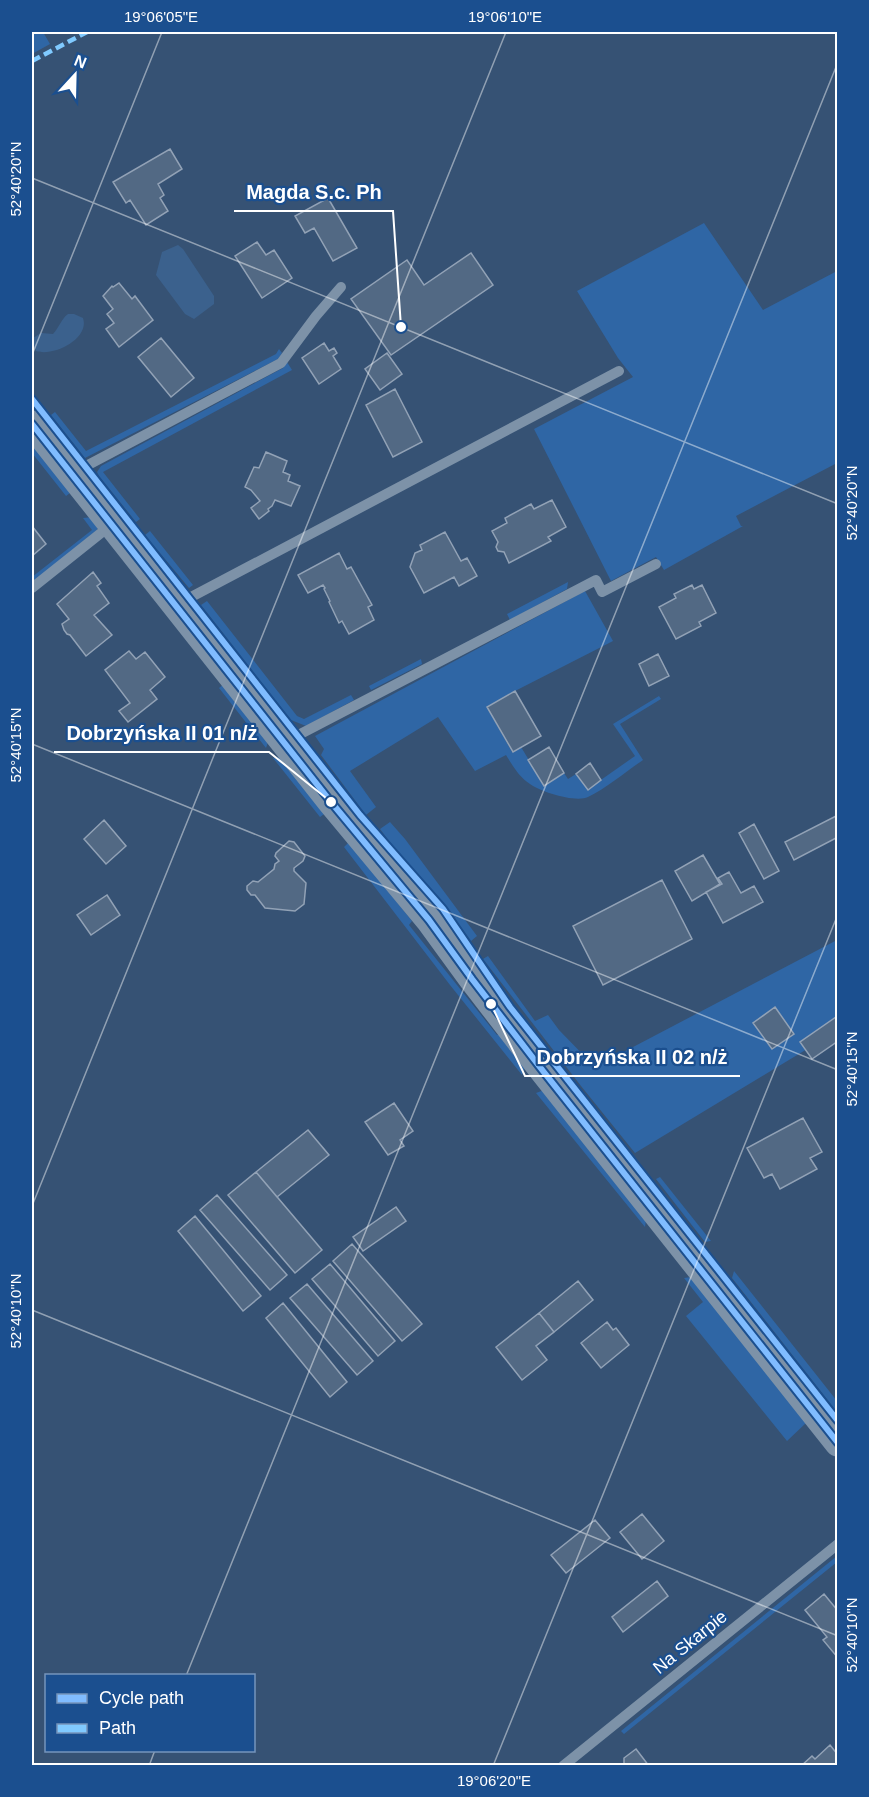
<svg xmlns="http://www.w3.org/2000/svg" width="869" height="1797" font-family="Helvetica,sans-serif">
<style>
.green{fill:#2f66a5}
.water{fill:#3b618d}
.building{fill:#526984;stroke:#92a2b6;stroke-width:1.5}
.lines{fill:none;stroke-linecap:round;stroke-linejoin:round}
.service{stroke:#7d92a8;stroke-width:10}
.tertiary{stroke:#7d92a8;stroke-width:27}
.quiet{stroke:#80caff;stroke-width:4.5;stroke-dasharray:9 4.5;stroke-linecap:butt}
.cycleway-casing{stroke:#1b4f8f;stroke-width:10}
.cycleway{stroke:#80bcff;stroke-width:6}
.ticks{fill:none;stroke:#fff;stroke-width:1.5;stroke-opacity:0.45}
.labels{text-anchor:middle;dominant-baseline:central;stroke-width:4.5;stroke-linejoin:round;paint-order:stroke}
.street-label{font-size:18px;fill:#fff;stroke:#1b4f8f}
.leader{fill:none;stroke:#fff;stroke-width:2}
.callout-dot{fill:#fff;stroke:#1b4f8f;stroke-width:2}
.callout-label{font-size:20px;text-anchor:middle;font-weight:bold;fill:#fff;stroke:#1b4f8f;stroke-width:4.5;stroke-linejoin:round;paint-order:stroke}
.neatline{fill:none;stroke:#fff;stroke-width:2}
.ticks-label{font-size:15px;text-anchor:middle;fill:#fff}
</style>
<rect width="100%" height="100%" fill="#365274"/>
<!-- green -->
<path class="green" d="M32,32H43L50,44L32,54Z
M704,223L763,310L837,271V463L736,516L741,526H743L664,570L656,557L611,581L534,429L633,377L618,358L577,291Z
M279,349L282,353L278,359L85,458L51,415L55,412L86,451L276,354Z
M287,362L292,370L103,472L140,519L136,522L99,476L97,472L101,466L283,368Z
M32,436L74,490L66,496L32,453Z
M93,517L98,527L97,530L32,583V577L92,530L83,518Z
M150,531L193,585L189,588L145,535Z
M568,582L567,589L510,620L507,614Z
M585,591L613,641L515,691L487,707L512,752L521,747L544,785L564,773L568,779L576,774L588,789L635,756L613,724L659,696L661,699L620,724L643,760C627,771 605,789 588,797C576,803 541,792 530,784C519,777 513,766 506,755L475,771L438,717L350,771L376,807L366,815L321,755L324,749L315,736Z
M207,601L297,716L304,719L351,695L354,700L306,726L291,720L201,605Z
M421,659L422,664L371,690L369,686Z
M225,683L269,739L266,748L219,688Z
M283,757L327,812L320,817L273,758Z
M390,822L405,839L477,936L471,941L443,902L392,845L380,829Z
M349,842L412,921L409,925L497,1035L501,1033L526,1065L522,1075L450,985L344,847Z
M837,940V1031L635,1153L581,1086L483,959L488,956L535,1021L548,1015L559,1030L595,1067Z
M544,1090L646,1220L645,1227L536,1093Z
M660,1177L711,1241L705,1242L656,1179Z
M734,1271L837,1401V1412L732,1278Z
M691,1277L806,1423L787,1441L686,1316L703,1302L684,1278Z
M837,1556V1562L624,1734L621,1731Z"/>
<!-- water -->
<path class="water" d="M178,245L183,249L214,296V304L194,319L185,314L156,275L162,252Z
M68,314H74L83,318C90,339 53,357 36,351L32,342L33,338L41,333L53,334C59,328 61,319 68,314Z"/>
<!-- building -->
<path class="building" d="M170,149L182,169L158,184L164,195L160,198L168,211L146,225L130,200L126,203L113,182Z
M328,198L357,248L333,261L314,228L305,233L295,216Z
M257,242L266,255L274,250L292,278L262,298L235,256Z
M471,253L493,285L391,355L351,299L407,260L424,285Z
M119,283L132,299L135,296L153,320L119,347L106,329L114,323L107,314L113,309L103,296L112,286L113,287Z
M161,338L194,378L171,397L138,357Z
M324,343L329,351L334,348L337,353L333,356L341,369L319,384L302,358Z
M387,353L402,374L380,390L365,369Z
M395,389L422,442L393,457L366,405Z
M266,452L287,461L283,472L290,475L288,481L300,486L291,506L275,500L272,506L268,509L269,511L259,519L251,508L260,501L251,490L245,487L254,467L259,468Z
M552,500L566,527L548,537L551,541L509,563L504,552L498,551L496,547L498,542L492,531L507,523L505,518L531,504L534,509Z
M32,526L46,544L32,556Z
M445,532L461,561L467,558L477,576L459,586L454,577L424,593L410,567L415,553L422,550L420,545Z
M339,553L347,569L351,567L372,605L368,607L374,620L349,634L342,621L339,623L329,602L330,601L324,589L325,588L323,585L308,593L298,575Z
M93,572L101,583L97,586L109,603L94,615L112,635L86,656L70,635L67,634L64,630L62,624L69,619L57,604Z
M692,585L694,589L702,585L716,613L699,622L701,626L676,639L659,607L676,598L674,594Z
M129,651L136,659L145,652L165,677L150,690L157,699L128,722L119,711L130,703L105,670Z
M658,654L669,676L649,686L639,664Z
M515,691L541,736L513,752L487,707Z
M549,747L564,773L544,786L528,760Z
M590,763L601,780L588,790L576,774Z
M838,815V837L794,860L785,842Z
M104,820L126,846L106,864L84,839Z
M754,824L779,871L764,879L739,833Z
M289,841L294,842L305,856L303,861L294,868V871L306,883L304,904L295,911L265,908L255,895H251L247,890V886L253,881L258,882L274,869L275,864L279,861L275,856L276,853Z
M703,855L720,884L692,901L675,871Z
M729,872L741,893L754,886L763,902L723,923L706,892L722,884L718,878Z
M662,880L692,939L603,985L573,926Z
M107,895L120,915L91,935L77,915Z
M775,1007L794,1034L772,1049L753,1023Z
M836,1017L838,1020V1041L812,1059L800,1042Z
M394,1103L413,1131L400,1140L404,1146L388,1155L365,1122Z
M803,1118L822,1152L810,1158L817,1169L780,1189L772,1174L764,1178L747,1148Z
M308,1130L329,1155L277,1197L256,1172Z
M256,1172L322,1250L295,1273L228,1195Z
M217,1195L287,1275L270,1290L200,1210Z
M396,1207L406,1221L363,1251L353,1237Z
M195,1216L261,1296L243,1311L178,1231Z
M352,1244L422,1324L402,1341L333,1261Z
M330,1264L395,1341L378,1356L312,1279Z
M578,1281L593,1300L554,1332L539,1313Z
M307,1284L373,1361L357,1375L290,1298Z
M283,1303L347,1382L330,1397L266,1318Z
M539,1313L554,1332L536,1346L547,1360L522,1380L496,1347Z
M607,1322L613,1330L616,1328L629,1345L601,1368L581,1343Z
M642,1514L664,1541L642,1559L620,1532Z
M595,1520L610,1538L566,1573L551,1555Z
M657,1581L668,1596L623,1632L612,1617Z
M824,1594L838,1611V1658L823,1640L827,1637L805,1610Z
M830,1745L838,1755V1766H801L812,1756L815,1759Z
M636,1749L649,1766H622L624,1764V1758Z"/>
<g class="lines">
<!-- service -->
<path class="service" d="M71,474L281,363L316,316L341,287
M32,588L111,525
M176,605L619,371
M285,742L596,580L602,592L656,564
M563,1766L838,1544"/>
<!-- tertiary -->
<path class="tertiary" d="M32,424L331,802L429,920L472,979L543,1071L838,1443"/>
<!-- quiet -->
<path class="quiet" d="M32,61L87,32"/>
<defs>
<path id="cycleway" d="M32,399L360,815L443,909L510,1007L838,1421
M32,424L331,802L429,920L472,979L543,1071L838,1443"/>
</defs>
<!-- cycleway casing -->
<use href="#cycleway" class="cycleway-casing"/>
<!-- cycleway -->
<use href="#cycleway" class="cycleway"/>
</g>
<!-- ticks -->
<path class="ticks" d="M32,178L838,504M32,355L162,32M32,744L838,1070M32,1206L506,32M32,1310L838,1636M186,1676L838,62M149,1766L155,1750M493,1766L838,914M837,1766L838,1765"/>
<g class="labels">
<!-- street labels -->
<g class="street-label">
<text transform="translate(690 1642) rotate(-39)">Na Skarpie</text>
</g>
</g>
<!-- callouts -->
<path class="leader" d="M401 327L393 211H234M331 802L269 752H54M491 1004L525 1076H740"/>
<g class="callout-dot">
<circle cx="401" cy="327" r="6"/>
<circle cx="331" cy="802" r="6"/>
<circle cx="491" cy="1004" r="6"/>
</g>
<g class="callout-label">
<text x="314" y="199">Magda S.c. Ph</text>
<text x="162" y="740">Dobrzyńska II 01 n/ż</text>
<text x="632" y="1064">Dobrzyńska II 02 n/ż</text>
</g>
<!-- border -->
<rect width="869" height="1797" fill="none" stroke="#1b4f8f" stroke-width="66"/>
<!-- legend -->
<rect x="45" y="1674" width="210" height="78" fill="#1b4f8f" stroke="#7695bc" stroke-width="1.5"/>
<rect x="57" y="1694" width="30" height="9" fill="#80bcff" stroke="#7695bc" stroke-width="1.5"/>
<text x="99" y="1704" font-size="18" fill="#ffffff">Cycle path</text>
<rect x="57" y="1724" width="30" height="9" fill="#80caff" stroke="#7695bc" stroke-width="1.5"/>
<text x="99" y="1734" font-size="18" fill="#ffffff">Path</text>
<!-- north arrow -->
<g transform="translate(75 75) rotate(22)" stroke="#1b4f8f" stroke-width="4.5" paint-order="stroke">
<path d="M0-4.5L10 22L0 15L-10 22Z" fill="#ffffff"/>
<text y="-9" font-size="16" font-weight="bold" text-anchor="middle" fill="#ffffff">N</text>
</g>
<rect x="33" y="33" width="803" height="1731" class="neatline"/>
<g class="ticks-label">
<text x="161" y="22">19°06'05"E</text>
<text x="505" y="22">19°06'10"E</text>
<text transform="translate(16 179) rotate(-90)" y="5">52°40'20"N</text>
<text transform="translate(852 503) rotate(-90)" y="5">52°40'20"N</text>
<text transform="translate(16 745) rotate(-90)" y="5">52°40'15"N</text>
<text transform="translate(852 1069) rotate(-90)" y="5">52°40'15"N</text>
<text transform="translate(16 1311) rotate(-90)" y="5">52°40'10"N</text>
<text transform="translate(852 1635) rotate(-90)" y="5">52°40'10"N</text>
<text x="494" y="1786">19°06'20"E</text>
</g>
</svg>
